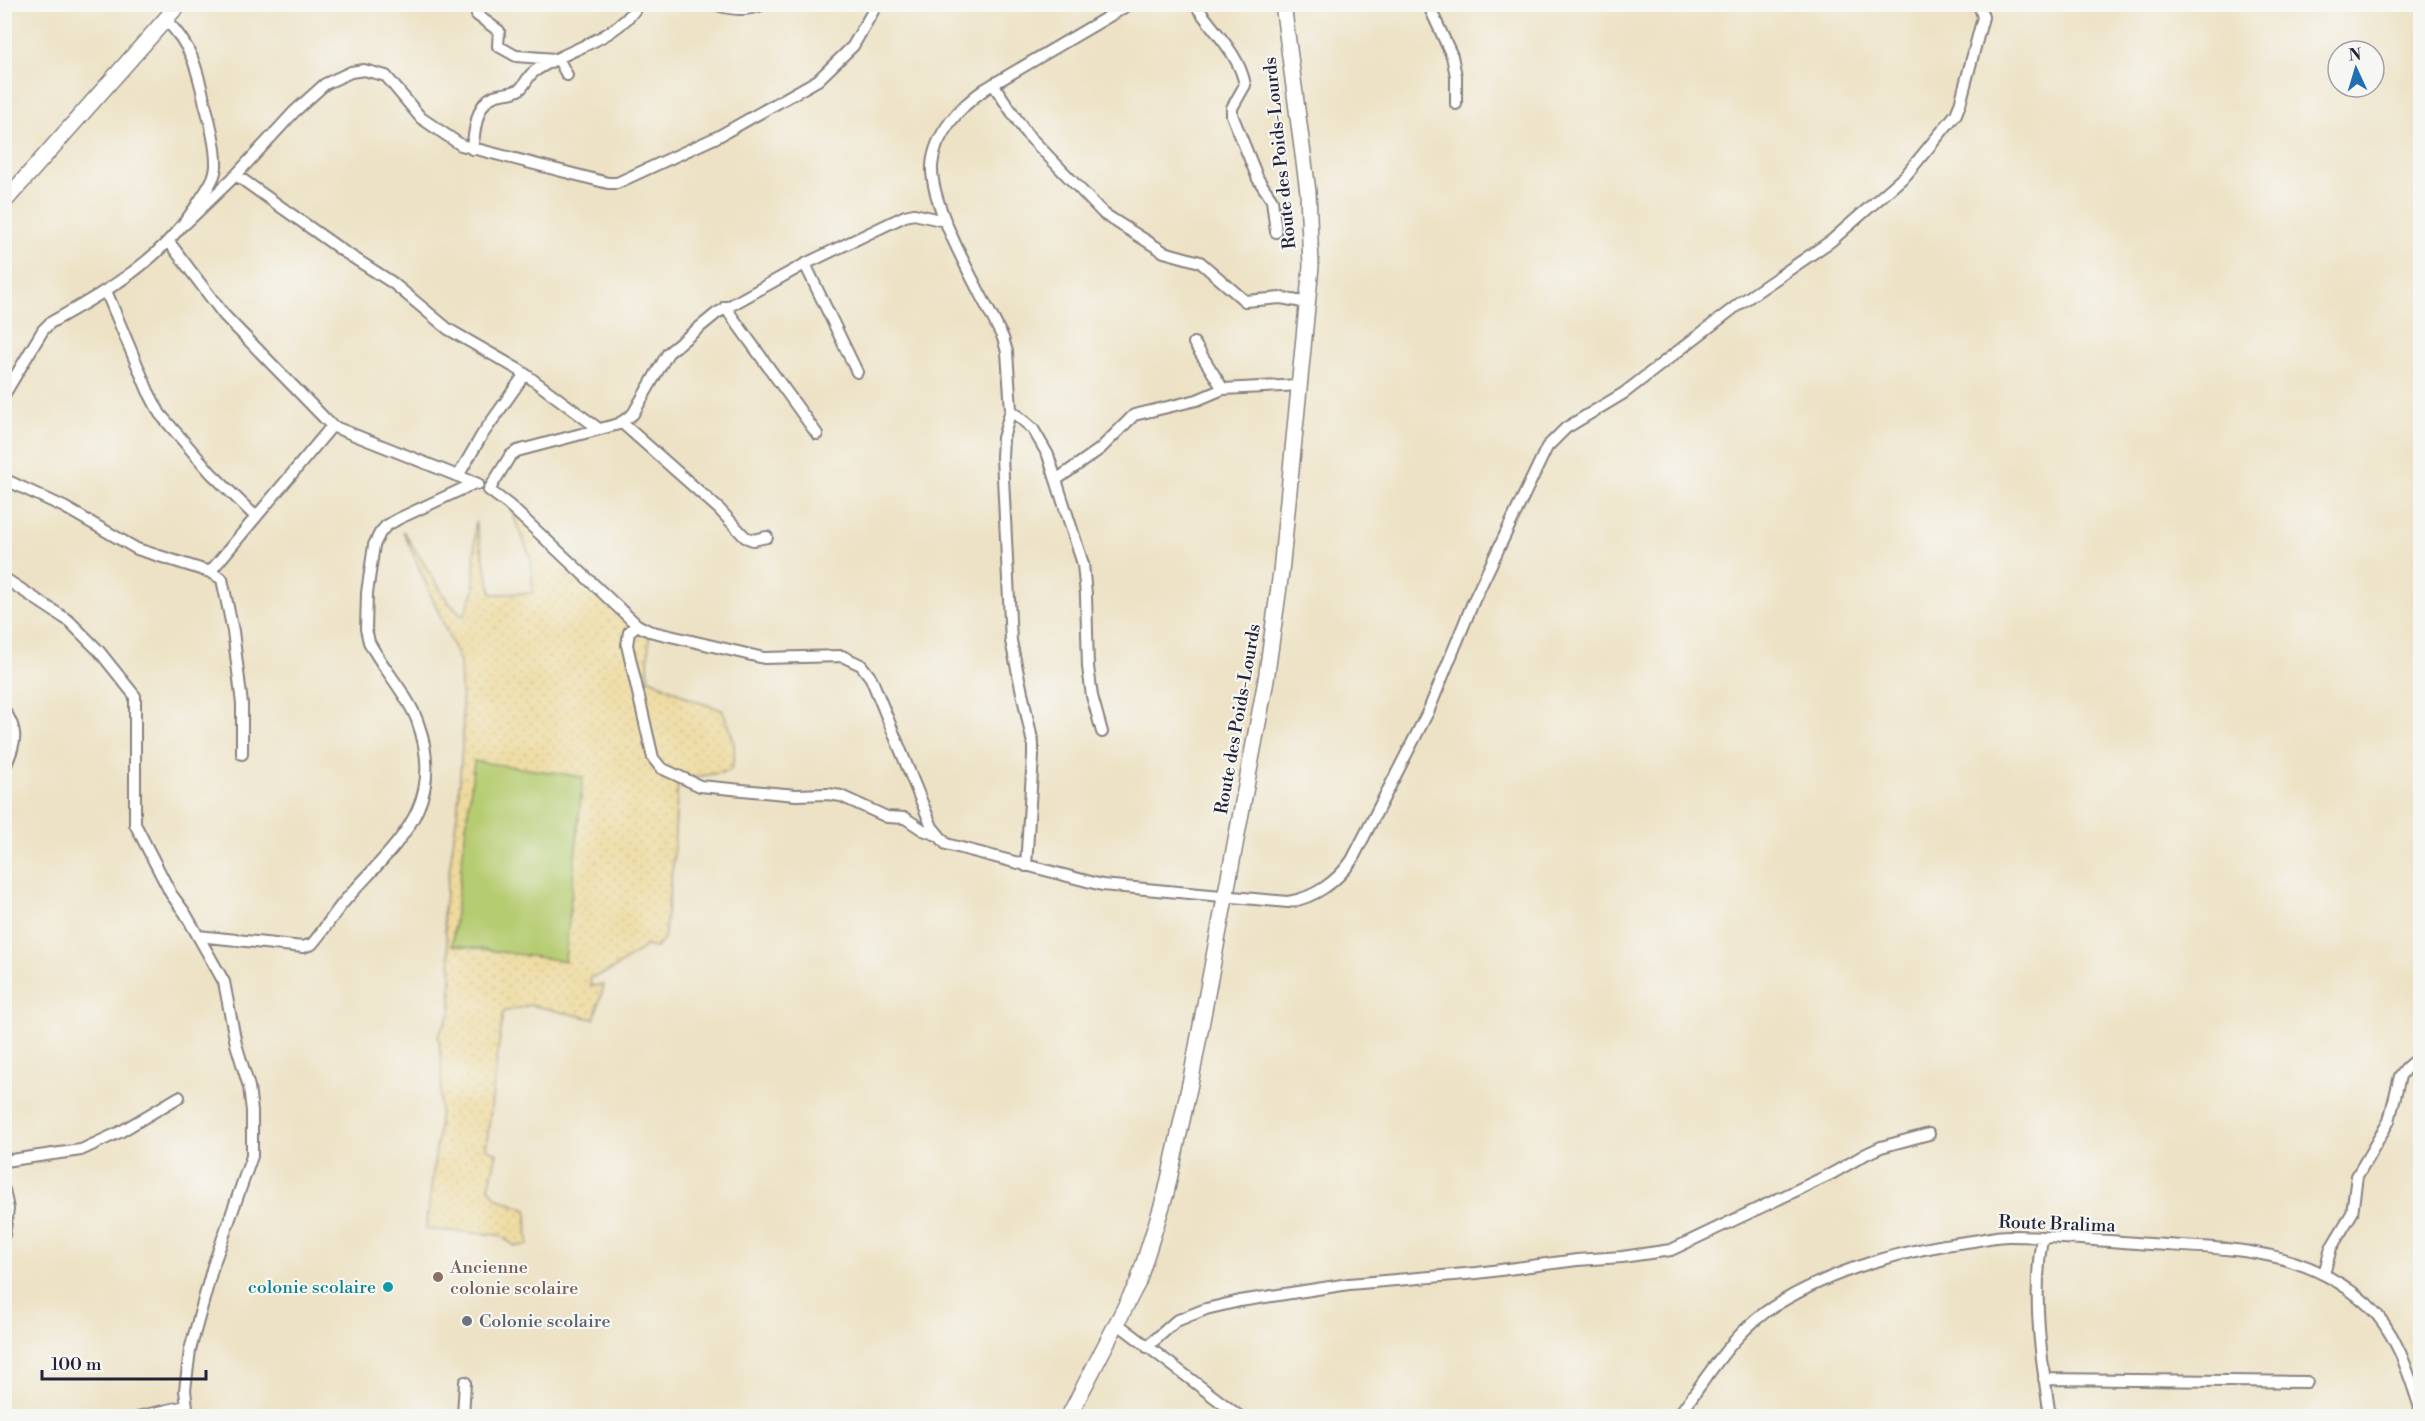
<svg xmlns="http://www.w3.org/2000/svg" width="2425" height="1421" font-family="'Libre Bodoni',serif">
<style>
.sand{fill:url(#sand-dots);stroke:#887e6c;stroke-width:1.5}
.park{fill:#b6cc71;stroke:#6c7756;stroke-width:1.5}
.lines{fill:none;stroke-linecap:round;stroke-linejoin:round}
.street-casing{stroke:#888280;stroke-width:14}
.secondary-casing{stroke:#888280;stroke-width:18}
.street{stroke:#fff;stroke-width:10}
.secondary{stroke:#fff;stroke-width:15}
.education-dot{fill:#8d6e63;stroke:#f6f6f2;stroke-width:2}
.culture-dot{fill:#0f9aa8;stroke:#f6f6f2;stroke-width:2}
.worship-dot{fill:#6b7280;stroke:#f6f6f2;stroke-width:2}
.labels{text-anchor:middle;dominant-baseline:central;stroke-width:4.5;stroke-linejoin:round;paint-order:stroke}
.street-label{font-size:18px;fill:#22223b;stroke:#f6f6f2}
.education-label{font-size:18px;fill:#785e54;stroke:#f6f6f2;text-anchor:start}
.culture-label{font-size:18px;fill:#0d838f;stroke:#f6f6f2;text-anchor:end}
.worship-label{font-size:18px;fill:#5b616d;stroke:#f6f6f2;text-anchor:start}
</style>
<defs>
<pattern id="sand-dots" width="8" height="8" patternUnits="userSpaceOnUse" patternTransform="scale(1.5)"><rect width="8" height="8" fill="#eeda9e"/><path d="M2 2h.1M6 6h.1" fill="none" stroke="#ccbb89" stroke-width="1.8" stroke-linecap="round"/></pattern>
</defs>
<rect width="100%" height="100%" fill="#f6f6f2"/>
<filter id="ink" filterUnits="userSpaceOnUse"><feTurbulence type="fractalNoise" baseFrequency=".0167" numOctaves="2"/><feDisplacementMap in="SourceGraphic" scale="12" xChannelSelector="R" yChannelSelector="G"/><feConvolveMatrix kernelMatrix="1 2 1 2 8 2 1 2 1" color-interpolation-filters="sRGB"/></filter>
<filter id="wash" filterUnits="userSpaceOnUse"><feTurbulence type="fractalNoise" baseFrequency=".008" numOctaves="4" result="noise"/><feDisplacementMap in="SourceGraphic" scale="24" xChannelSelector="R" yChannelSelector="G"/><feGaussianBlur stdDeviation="1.35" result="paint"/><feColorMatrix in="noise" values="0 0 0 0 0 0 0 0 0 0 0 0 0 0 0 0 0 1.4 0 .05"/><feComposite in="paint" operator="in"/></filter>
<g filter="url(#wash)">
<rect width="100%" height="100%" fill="#ede2c5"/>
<!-- sand -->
<path class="sand" d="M509,505L649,631L648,678L693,700L722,710C731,729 740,750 730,771L678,780L673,863L664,939L656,948L646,946L610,971L590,978L591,986L604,985L594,1019L530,1005L503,1012L486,1148L497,1153L489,1187L496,1198L527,1210L528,1245L515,1246L499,1235L426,1229L439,1126L442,1064L438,1036L451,1012V967L443,916L458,807L463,728L460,662L403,531L449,603L464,616L474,590L475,521L492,594L533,593L531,559Z"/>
<!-- park -->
<path class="park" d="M474,761L583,777L565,961L452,945Z"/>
</g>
<g filter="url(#ink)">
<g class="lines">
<defs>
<path id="street" d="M476,4L477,15L499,31L498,46L516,56L555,59L560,62L567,75
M714,4C731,10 747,12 764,4
M1195,4C1213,31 1239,53 1245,85L1232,108V115L1258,179L1272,200L1276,232
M1428,4L1452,56L1456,76V104
M993,84L1026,133L1104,214L1164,252L1200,262L1245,301L1281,298L1308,303
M472,149C475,133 475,104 494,96C502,93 513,94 520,89C526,84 528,75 535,71C569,48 615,41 639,4
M236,175L343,251L393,283L448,329L521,371L599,429
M945,221L914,214L905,216L805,264L717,313L668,353L633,414L619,424L517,451L510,456L489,490L509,505L637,625L649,631L764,658L842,656L861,665L871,678L932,827L946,844L1102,885L1288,902C1314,898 1337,882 1352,860L1428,712L1474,600L1547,447L1566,428L1624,393L1739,304L1831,241L1906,175L1956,114L1960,104L1983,17L1979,4
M185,224L236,175L294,112L325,84L351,72L364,70L386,76L421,118L461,145L608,183H617L719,136L818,80L853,46L877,4
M169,242L224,315L332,426
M805,264L857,372
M106,291L148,391L160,414L211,473L256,517
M725,307L817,434
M1194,343L1223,389L1301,385
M4,395L43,330L50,323C110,289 163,260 200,200C207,189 217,176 216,163C216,144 210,122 205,104C197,68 192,46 165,19
M1011,410L1033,429L1048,455L1083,564L1086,595L1088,667L1092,696L1102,732
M621,422L719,509L745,537L753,540L767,537
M458,476L482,435L525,374
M4,479L64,507L137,549L210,572L332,426L478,484
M1056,480L1100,449L1134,415L1197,400L1223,389
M210,572L222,579L233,631L242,704V754
M4,578L69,621L99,651L135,696V824L171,894L185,913L224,982L236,1044L249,1087L252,1111V1156L213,1266L190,1350L185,1390L188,1416
M637,625L629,632L627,645L653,758L661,768L700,786L796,795L828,794L841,796L887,817L905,818L923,830L937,835
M4,710C21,735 14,744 4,770
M1026,866L1033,756V744L1011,641L1002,457L1003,438L1011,410L1007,352L1003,338C983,297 930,209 932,166C934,134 961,106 985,89L1130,4
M198,936L303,947L312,944C326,928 336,909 351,894C401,839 447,802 417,720C406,692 383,669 369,642L366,629L367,593L374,545L380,533L386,526L398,519L475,483
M4,1161L81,1150L120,1132L179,1097
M4,1190L8,1209L4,1235
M2042,1238C2032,1297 2041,1358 2050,1416
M2324,1274L2331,1248L2352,1213L2357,1176L2389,1121L2400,1076L2406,1068L2420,1056
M1118,1324L1239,1416
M1147,1347L1176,1321L1206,1309L1240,1301L1349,1284L1477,1273L1577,1260L1622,1257L1671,1250L1833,1173L1866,1154L1881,1147L1929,1134
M2044,1379L2307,1382
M141,1416L186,1406
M463,1416L465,1382
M1678,1416C1707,1378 1734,1330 1776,1305C1834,1269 1906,1249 1973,1241C1985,1239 1997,1236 2009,1236C2056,1236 2103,1241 2150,1244C2229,1249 2304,1247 2367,1304C2396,1331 2408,1371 2420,1408"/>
<path id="secondary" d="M4,202L179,4
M1069,1416L1138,1282L1166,1193L1191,1079L1266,680L1281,572L1311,266L1308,192L1283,4"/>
</defs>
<!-- street casing -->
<use href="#street" class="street-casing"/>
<!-- secondary casing -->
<use href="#secondary" class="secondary-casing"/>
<!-- street -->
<use href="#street" class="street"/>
<!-- secondary -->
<use href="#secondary" class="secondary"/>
</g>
</g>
<!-- markers -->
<circle class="education-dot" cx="438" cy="1277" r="6"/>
<circle class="culture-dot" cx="388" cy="1287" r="6"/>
<circle class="worship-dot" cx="467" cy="1321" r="6"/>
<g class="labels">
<!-- street labels -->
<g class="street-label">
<text transform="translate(1280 153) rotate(-96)">Route des Poids-Lourds</text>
<text transform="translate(1238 719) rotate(-80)">Route des Poids-Lourds</text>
<text transform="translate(2057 1224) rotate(2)">Route Bralima</text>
</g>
<!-- education labels -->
<g class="education-label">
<text x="450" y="1267">Ancienne<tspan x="450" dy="21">colonie scolaire</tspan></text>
</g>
<!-- culture labels -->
<g class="culture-label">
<text x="376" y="1287">colonie scolaire</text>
</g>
<!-- worship labels -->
<g class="worship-label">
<text x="479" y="1321">Colonie scolaire</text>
</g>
</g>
<!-- margin -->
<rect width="2425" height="1421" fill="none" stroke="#f6f6f2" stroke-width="24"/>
<!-- north arrow -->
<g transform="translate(2356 69) rotate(356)"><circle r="28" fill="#f6f6f2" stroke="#a1a1a9" stroke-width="1.5"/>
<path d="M0-4.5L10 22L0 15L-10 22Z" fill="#1f6fb2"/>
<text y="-9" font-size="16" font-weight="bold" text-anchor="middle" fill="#22223b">N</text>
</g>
<!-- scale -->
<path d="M42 1370v9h164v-9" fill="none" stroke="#22223b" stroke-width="3"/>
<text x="51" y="1370" font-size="18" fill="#22223b" stroke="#f6f6f2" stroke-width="4.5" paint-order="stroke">100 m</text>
</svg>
